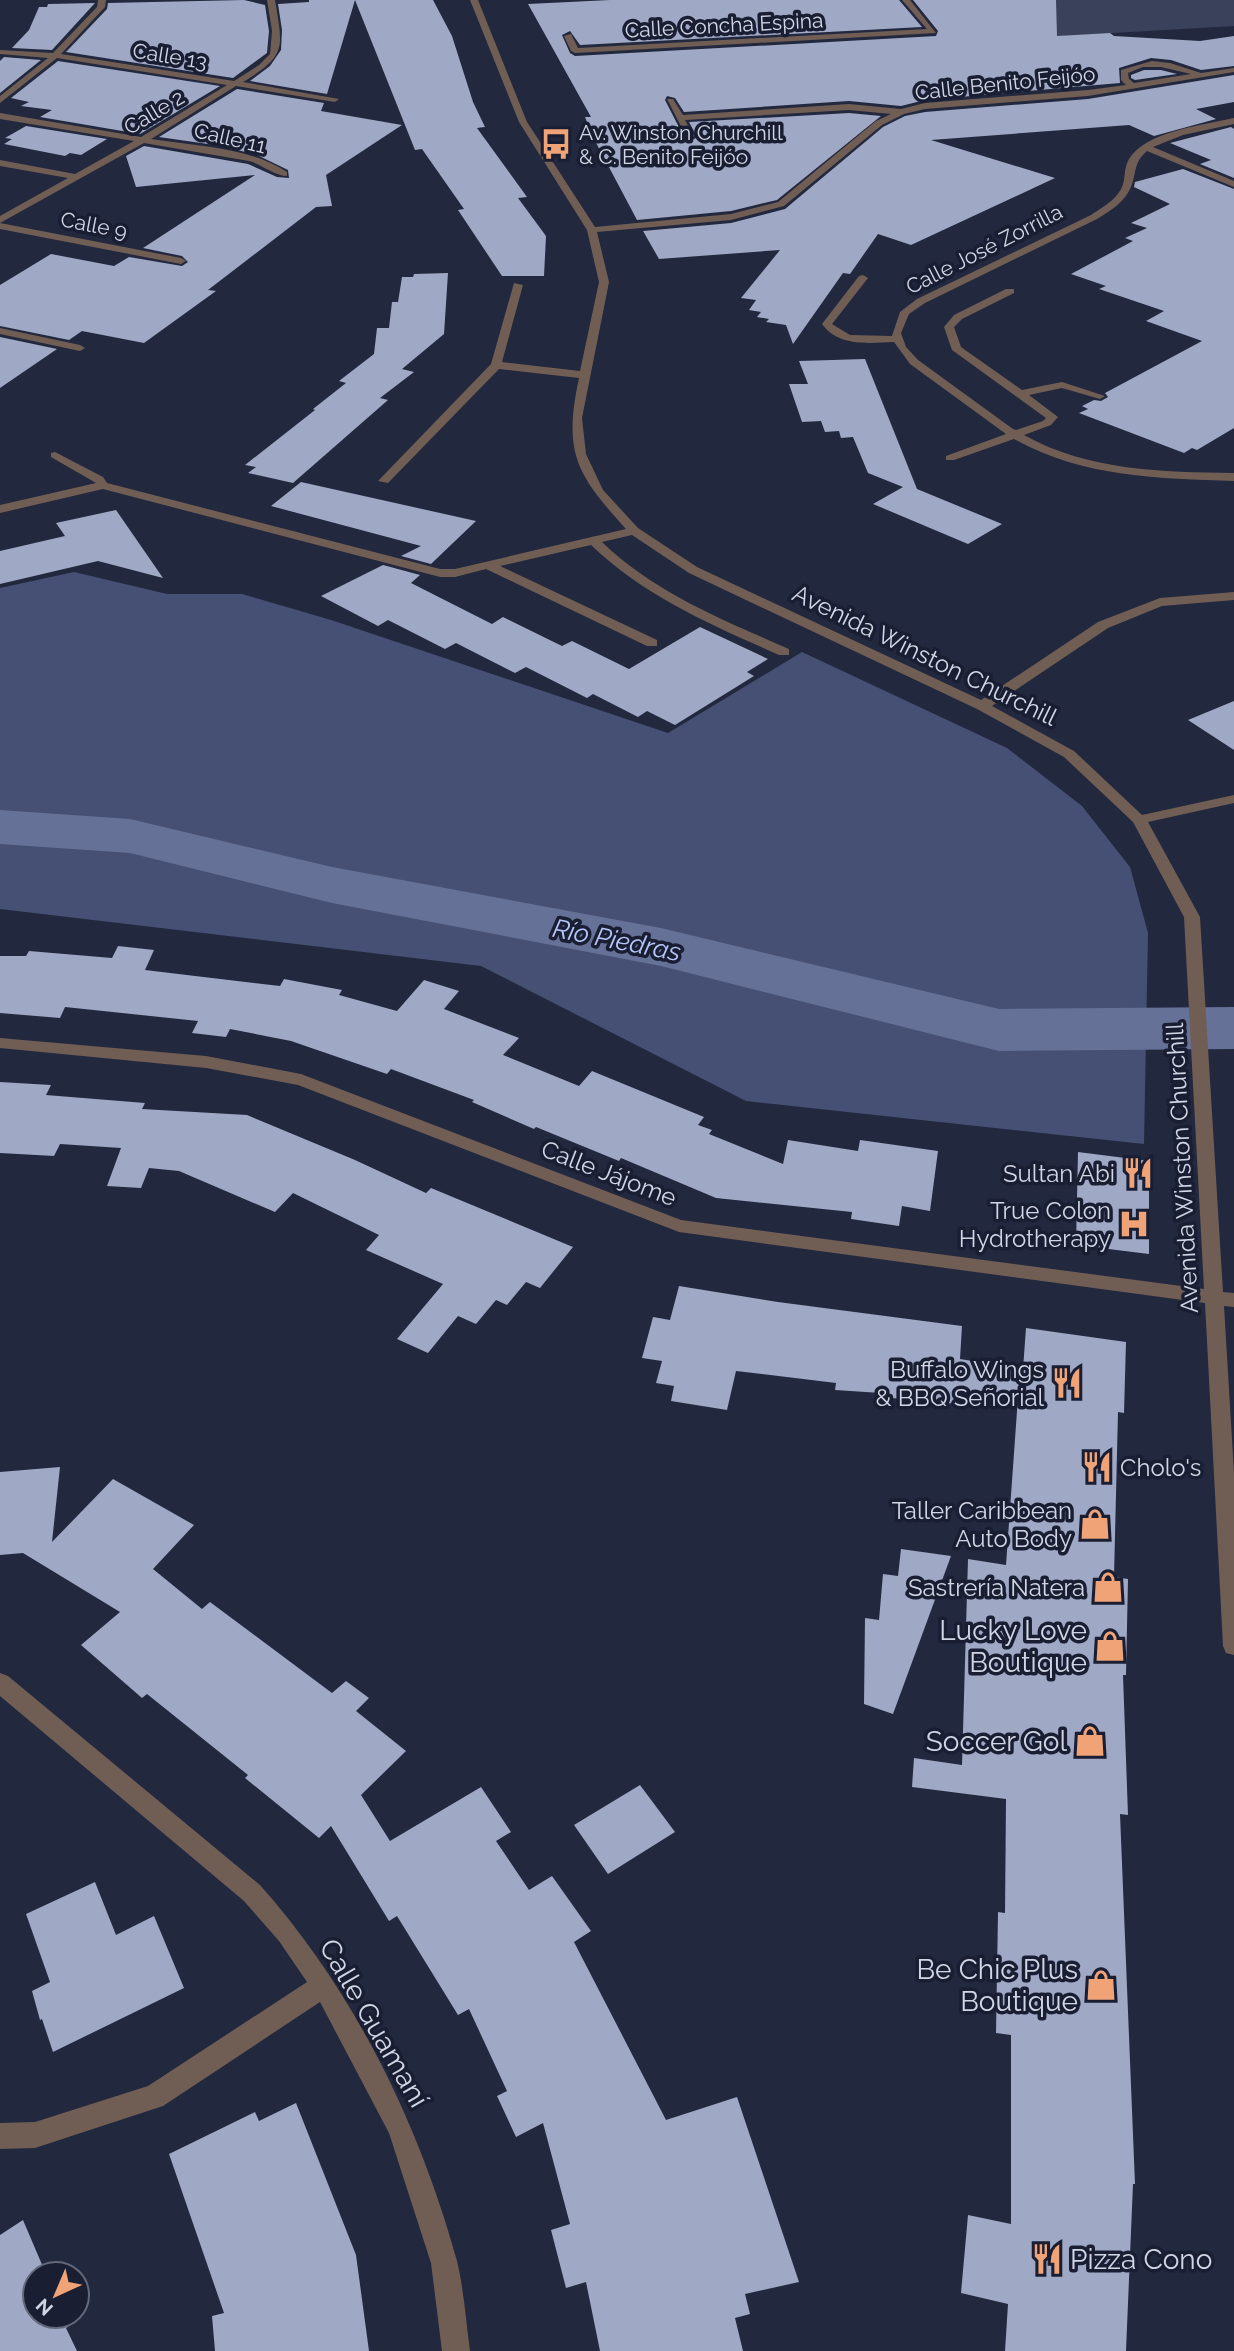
<svg xmlns="http://www.w3.org/2000/svg" width="1234" height="2351" font-family="Raleway,sans-serif">
<style>
.green{fill:#3a415a}
.forest{fill:#465074}
.lines{fill:none;stroke-linecap:round;stroke-linejoin:round}
.river{fill:#667197;fill-rule:evenodd}
.building{fill:#9fa8c4}
.minor{fill:#705e55;fill-rule:evenodd}
.labels{text-anchor:middle;dominant-baseline:central;stroke-width:7;stroke-linejoin:round;paint-order:stroke}
.far-street-label{font-size:21px;fill:#d1d6e4;stroke:#191e33}
.far-poi-label{font-size:21px;fill:#d1d6e4;stroke:#191e33;text-anchor:start}
.street-label{font-size:24px;fill:#d1d6e4;stroke:#191e33}
.poi-label{font-size:24px;fill:#d1d6e4;stroke:#191e33;text-anchor:end}
.water-label{font-size:26px;font-style:italic;fill:#b7c6f9;stroke:#191e33}
.near-poi-label{font-size:28px;fill:#d1d6e4;stroke:#191e33;text-anchor:end}
.near-street-label{font-size:28px;fill:#d1d6e4;stroke:#191e33}
</style>
<rect width="100%" height="100%" fill="#22283e"/>
<!-- green -->
<path class="green" d="M990,0H1234V26L1027,38Z"/>
<!-- forest -->
<path class="forest" d="M74,572L167,594H242L331,620L668,733L802,652L1007,748L1082,806L1130,867L1148,933L1144,1144L746,1101L481,966L0,909V588Z"/>
<g class="lines">
<!-- river -->
<path class="river" d="M0,810L130,819L332,867L661,928L999,1009L1234,1007V1049L999,1051L661,966L332,903L130,853L0,844Z"/>
</g>
<!-- building -->
<path class="building" d="M244,0L265,5L269,31L267,53L233,78L66,52L107,9L108,3Z
M309,0H355L327,94L250,81L270,66L281,50L282,30L278,4L309,2Z
M355,0H433L452,36L473,102L485,127L477,128L527,197L518,198L546,236L544,276H502L458,210L464,209L422,149L415,150Z
M610,0H899L922,27L580,45L570,31L562,35L570,53L575,56L936,36L938,31L913,0H1056L1057,36L1110,33L1114,36L1200,41L1234,36V66L1201,70L1171,60L1151,58L1119,68L1120,83L925,100L901,106L849,101L684,112L675,98L667,96L665,100L684,137L690,142L697,137L689,122L849,113L881,116L777,200L731,211L637,220L593,137L585,117H591L528,4Z
M95,3L52,50L12,48L29,30L39,7H47L48,4Z
M4,57L41,60L0,93V61Z
M58,61L220,86L140,134L40,117L52,110L21,106L29,102L11,98Z
M1144,70H1161L1177,74L1135,80L1131,78V75Z
M1234,75V102L1196,109L1216,119L1154,136L1129,125L931,140L1055,178L911,245L878,234L850,274L843,273L793,344L786,325L766,322L769,319L757,317L761,312L749,310L756,300L741,298L780,250L659,259L643,231L731,223L785,209L883,127L905,116L925,112L1088,99Z
M237,89L324,103L321,111L402,125L326,175L332,206L316,207L208,290L216,291L144,343L82,331L69,340L0,326V285L51,254L114,266L129,257L182,266L188,262L182,256L143,248L255,175L136,187L126,156L144,146L248,164L277,177L289,178L288,170L257,155L222,146L159,137Z
M26,126L107,139L81,155L70,153L65,156L4,144L12,139L5,138Z
M1231,127L1234,129V178L1200,164L1211,160L1170,143Z
M1183,169L1234,189V428L1197,450L1192,448L1184,453L1079,413L1088,409L1082,406L1094,400L1101,401L1108,397L1105,393L1202,341L1146,321L1164,311L1099,289L1106,286L1071,274L1133,241L1125,238L1147,228L1131,223L1170,204L1134,187L1135,182Z
M448,273L444,334L402,369L414,372L380,398L388,400L293,483L248,473L256,467L245,465L315,410L313,409L346,383L339,381L374,354L377,328H389L392,302H398L402,277H413L414,274Z
M0,337L57,349L0,388Z
M865,359L917,489L1002,524L968,544L873,504L903,487L868,473L853,437L841,438L839,431L825,432L821,421L802,422L789,384H808L799,361Z
M301,482L476,521L431,564L401,556L421,546L271,506Z
M116,510L163,578L98,561L0,584V551L65,536L56,523Z
M383,565L420,575L411,583L492,624L503,617L562,646L572,641L629,669L700,627L768,659L747,672L754,676L675,725L647,711L638,717L593,694L587,698L526,667L515,673L456,643L445,649L388,620L378,626L321,596Z
M1234,701V750L1188,720Z
M118,946L154,950L145,970L280,986L284,979L342,990L339,995L397,1011L424,980L459,991L444,1009L519,1038L503,1055L579,1086L592,1071L704,1117L698,1125L712,1130L709,1134L783,1164L788,1140L858,1151L860,1140L938,1151L930,1211L902,1206L899,1226L851,1219L852,1212L716,1198L621,1158L619,1161L536,1127L534,1129L472,1102L474,1100L391,1069L387,1074L291,1041L230,1029L226,1037L192,1033L198,1021L65,1007L60,1018L0,1013V956H26L29,951L112,958Z
M0,1082L51,1085L46,1095L145,1103L142,1109L247,1115L355,1160L426,1193L431,1188L573,1247L540,1288L526,1282L507,1305L496,1300L476,1324L458,1316L428,1353L397,1339L443,1284L366,1250L379,1235L293,1193L275,1212L179,1171L149,1168L141,1188L107,1186L121,1148L60,1144L54,1156L0,1153Z
M1078,1152L1149,1161V1254L1076,1245Z
M679,1286L778,1302L962,1326L960,1359L1023,1369L1026,1328L1126,1342L1124,1413L1118,1412L1114,1577L1128,1579L1126,1675H1123L1128,1815L1120,1814L1135,2184H1133L1126,2351H1005L1008,2304L961,2293L968,2215L1011,2224V2035L996,2033L998,1912L1005,1913L1006,1799L912,1787L914,1758L962,1765L968,1559L1006,1565L1018,1397L958,1391L957,1404L881,1397V1393L835,1390L836,1383L736,1371L727,1410L671,1401L674,1386L656,1383L662,1361L642,1358L653,1317L670,1320Z
M60,1467L52,1542L113,1479L194,1525L153,1569L202,1609L210,1602L332,1693L346,1681L369,1698L356,1711L406,1751L361,1795L390,1841L481,1787L511,1832L496,1841L529,1890L552,1876L591,1931L574,1942L666,2120L737,2097L799,2282L745,2294L750,2314L735,2318L743,2351H600L586,2282L566,2288L551,2230L570,2224L543,2123L516,2137L497,2096L507,2091L469,2009L458,2015L397,1916L389,1921L331,1826L319,1838L245,1778L248,1775L147,1694L142,1698L81,1645L120,1612L23,1553L0,1555V1472Z
M901,1549L951,1556L893,1714L864,1704L865,1618L879,1620L883,1574L898,1576Z
M640,1785L675,1832L608,1874L574,1825Z
M95,1882L116,1935L154,1916L184,1988L53,2052L42,2019L40,2020L32,1991L50,1982L26,1914Z
M296,2103L356,2255L369,2351H215L212,2316L224,2313L169,2154L255,2112L259,2121Z
M23,2220L46,2274H35V2316H64L69,2326L66,2328L77,2351H0V2235Z"/>
<g class="lines">
<!-- minor -->
<path class="minor" d="M98,0H106L105,7L61,54L234,81L259,65L270,54L272,31L267,0H275C283,49 287,55 243,82L339,99L335,102L236,86L151,139C196,146 249,147 287,172V176C275,176 261,164 249,161L144,143L0,223V216L68,178L0,166V160L75,174L134,141L0,119V113L141,137L227,85L57,58L0,103V96L48,58L0,54V50L53,53L97,7Z
M470,0H478L527,122L595,227L731,214L778,202L876,121L891,114L849,110L685,120L694,136L690,139L686,136L667,99H673L683,115L849,104L901,109L925,103L1088,90L1126,85L1121,80V70L1152,61L1170,63L1201,73L1234,68V72L1088,96L925,109L904,114L882,125L784,206L731,220L597,232L609,282L582,418L586,454L603,490L638,528L697,567L981,700L1098,622L1160,598L1234,592V600L1162,606L1108,628L992,706L1074,751L1142,815L1234,795V803L1148,822L1200,917L1223,1292L1234,1293V1307L1224,1306L1234,1473V1655L1226,1653L1223,1646L1205,1303L679,1232L298,1085L206,1068L0,1048V1038L206,1056L301,1074L681,1220L1204,1289L1184,917L1133,822L1064,757L977,709L689,573L632,535L602,542C655,593 723,620 789,649V655H779C712,625 645,597 591,545L500,566L657,640V646H647L486,569L455,577H440L103,489L0,513V505L96,483L51,457V453L55,452L103,477L107,483L440,569H455L626,529C576,474 563,453 579,378L499,369L388,483L378,481L491,364L514,283L523,285L502,362L580,371L599,282L587,230L519,122ZM1143,67H1161L1191,74L1134,83L1129,79L1128,73Z
M902,0H910L936,33L575,53L571,51L564,36L571,34L578,48L927,29Z
M1234,118V124L1183,135L1153,147L1234,181V187L1147,151C1133,163 1137,172 1131,187C1125,202 1110,211 1097,219L925,303L909,314L901,333L906,347L918,360L1013,429L1016,430L1043,421L1046,418L952,350L944,327L954,315L1006,289H1014V293L962,319L954,327L961,347L1022,390L1062,382L1105,396L1100,399L1062,388L1029,395L1058,417L1051,425L1024,435C1088,471 1163,472 1234,473V481C1159,479 1081,477 1014,439L954,460H946V456L1006,434L910,364L894,342C868,343 839,347 822,324L859,276L863,275L868,278L832,324L850,335L892,336L900,312L917,299L1091,215C1104,206 1121,198 1124,180C1125,173 1125,166 1129,159C1146,131 1204,125 1234,118Z
M0,223L181,258L186,261L181,264L0,229Z
M0,328L80,345L85,348L80,351L0,334Z
M0,1673L8,1676L260,1885C355,1992 419,2124 457,2261C464,2290 466,2322 470,2351H442L431,2263L389,2133L320,2002L163,2106L35,2148L0,2149V2123L35,2122L148,2086L307,1982L279,1941L244,1901L0,1696Z"/>
</g>
<!-- icons -->
<defs>
<symbol id="bus-bare" viewBox="-9 -9 18 18"><path d="M-5-6H5V4H4V6H2V4H-2V6H-4V4H-5ZM-3.5-4V0h7V-4ZM-3.5 1.2v1.5H-2V1.2ZM2 1.2v1.5H3.5V1.2Z" fill="#efa377" stroke="#191e33" stroke-width="2.5" paint-order="stroke"/></symbol>
<symbol id="restaurant-bare" viewBox="-9 -9 18 18"><path d="M-5-6h1v4h1v-4h1v4h1v-4h1v5L-1.5 .5V6h-2V.5L-5-1ZM5-6V6H3V1.5H1.5Q1.5-4 5-6Z" fill="#efa377" stroke="#191e33" stroke-width="2.5" paint-order="stroke"/></symbol>
<symbol id="hospital-bare" viewBox="-9 -9 18 18"><path d="M-5-5h3v3.5h4V-5h3V5h-3V1.5h-4V5h-3Z" fill="#efa377" stroke="#191e33" stroke-width="2.5" paint-order="stroke"/></symbol>
<symbol id="shop-bare" viewBox="-9 -9 18 18"><path d="M-5-2.5h2.3a2.7 3.5 0 0 1 5.4 0H5L5.5 6h-11ZM-1.5-2.5h3a1.5 2.3 0 0 0-3 0Z" fill="#efa377" stroke="#191e33" stroke-width="2.5" paint-order="stroke"/></symbol>
</defs>
<g fill-rule="evenodd">
<use href="#bus-bare" x="534" y="122" width="44" height="44"/>
<use href="#restaurant-bare" x="1116" y="1151" width="44" height="44"/>
<use href="#hospital-bare" x="1112" y="1202" width="44" height="44"/>
<use href="#restaurant-bare" x="1045" y="1361" width="44" height="44"/>
<use href="#restaurant-bare" x="1075" y="1445" width="44" height="44"/>
<use href="#shop-bare" x="1073" y="1502" width="44" height="44"/>
<use href="#shop-bare" x="1086" y="1565" width="44" height="44"/>
<use href="#shop-bare" x="1088" y="1624" width="44" height="44"/>
<use href="#shop-bare" x="1068" y="1719" width="44" height="44"/>
<use href="#shop-bare" x="1079" y="1963" width="44" height="44"/>
<use href="#restaurant-bare" x="1025" y="2237" width="44" height="44"/>
</g>
<g class="labels">
<!-- far-street labels -->
<g class="far-street-label">
<text transform="translate(724 25) rotate(-3)">Calle Concha Espina</text>
<text transform="translate(170 56) rotate(9)">Calle 13</text>
<text transform="translate(1005 83) rotate(-6)">Calle Benito Feijóo</text>
<text transform="translate(154 112) rotate(-31)">Calle 2</text>
<text transform="translate(230 138) rotate(13)">Calle 11</text>
<text transform="translate(94 225) rotate(11)">Calle 9</text>
<text transform="translate(984 249) rotate(-27)">Calle José Zorrilla</text>
</g>
<!-- far-poi labels -->
<g class="far-poi-label">
<text x="579" y="132">Av. Winston Churchill<tspan x="579" dy="24">&amp; C. Benito Feijóo</tspan></text>
</g>
<!-- street labels -->
<g class="street-label">
<text transform="translate(925 655) rotate(26)">Avenida Winston Churchill</text>
<text transform="translate(1182 1168) rotate(-93)">Avenida Winston Churchill</text>
<text transform="translate(609 1173) rotate(21)">Calle Jájome</text>
</g>
<!-- poi labels -->
<g class="poi-label">
<text x="1115" y="1173">Sultan Abi</text>
<text x="1111" y="1210">True Colon<tspan x="1111" dy="28">Hydrotherapy</tspan></text>
<text x="1044" y="1369">Buffalo Wings<tspan x="1044" dy="28">&amp; BBQ Señorial</tspan></text>
<text x="1120" y="1467" text-anchor="start">Cholo's</text>
<text x="1072" y="1510">Taller Caribbean<tspan x="1072" dy="28">Auto Body</tspan></text>
<text x="1085" y="1587">Sastrería Natera</text>
</g>
<!-- water labels -->
<g class="water-label">
<text transform="translate(617 940) rotate(11)">Río Piedras</text>
</g>
<!-- near-poi labels -->
<g class="near-poi-label">
<text x="1087" y="1630">Lucky Love<tspan x="1087" dy="32">Boutique</tspan></text>
<text x="1067" y="1741">Soccer Gol</text>
<text x="1078" y="1969">Be Chic Plus<tspan x="1078" dy="32">Boutique</tspan></text>
<text x="1070" y="2259" text-anchor="start">Pizza Cono</text>
</g>
<!-- near-street labels -->
<g class="near-street-label">
<text transform="translate(374 2023) rotate(60)">Calle Guamaní</text>
</g>
</g>
<!-- north arrow -->
<g transform="translate(56 2295) rotate(224)"><circle r="33" fill="#191e33" stroke="#63687a" stroke-width="2"/>
<path d="M0-5L12 26L0 18L-12 26Z" fill="#efa377"/>
<text y="-10" font-size="19" font-weight="bold" text-anchor="middle" fill="#d1d6e4">N</text>
</g>
</svg>
